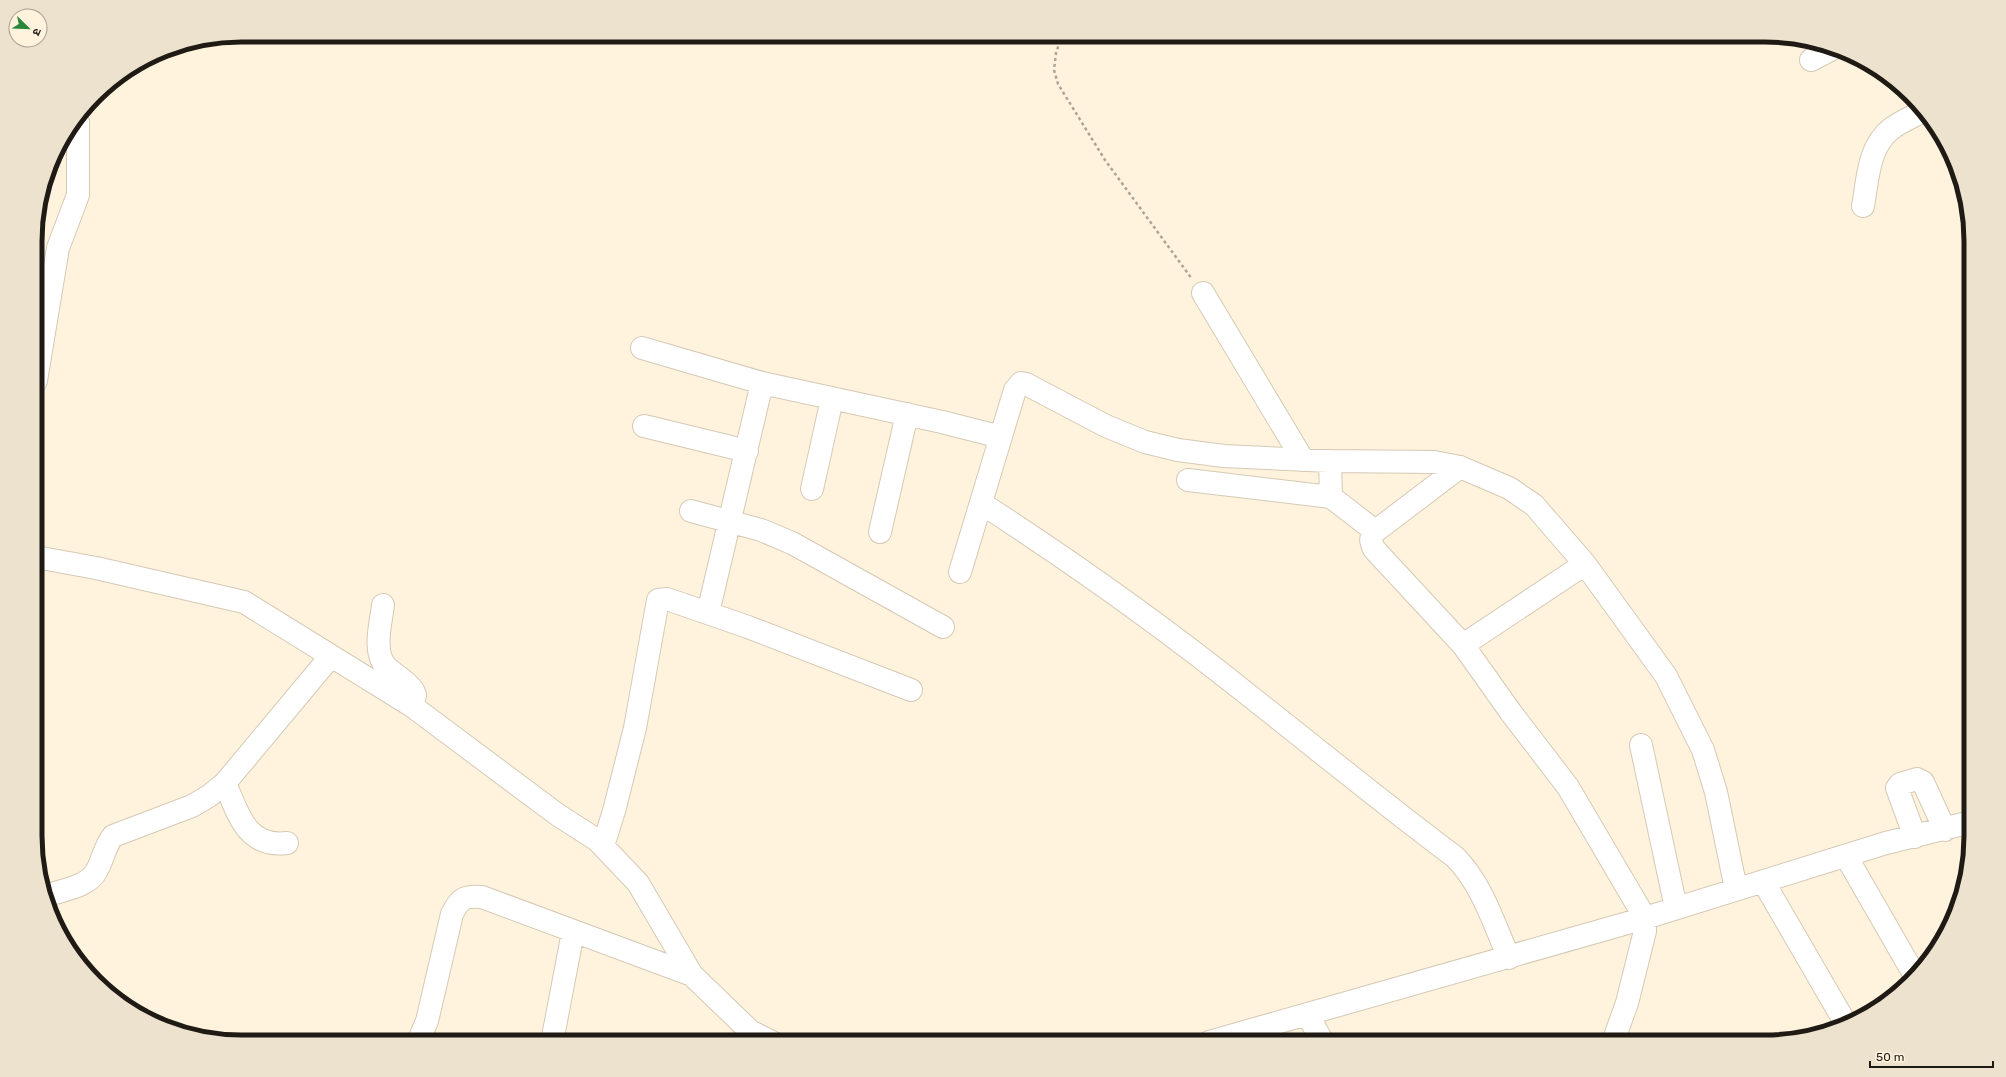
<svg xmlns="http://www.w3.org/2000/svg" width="2006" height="1077" font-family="Rubik,'Noto Sans Devanagari',sans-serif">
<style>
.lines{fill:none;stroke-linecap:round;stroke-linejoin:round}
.minor-casing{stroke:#d5c9b5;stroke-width:24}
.path{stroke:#ada494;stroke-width:2.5;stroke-dasharray:3 3;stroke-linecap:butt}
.minor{stroke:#fff;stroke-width:22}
.rim{fill:none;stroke:#1f1b14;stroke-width:5}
</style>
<rect width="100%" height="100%" fill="#fff3de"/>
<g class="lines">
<defs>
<path id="minor" d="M1811,60L1834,48
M1863,206C1868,179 1868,147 1891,129C1900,122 1912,117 1923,111
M1203,293L1303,460
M642,348L762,383L942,422L1001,437
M36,381L58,248L78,195V122
M644,426L747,451
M1330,461L1331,497
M1460,467L1373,533C1370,539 1371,542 1374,549L1463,645L1512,714L1568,787L1645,918V931L1627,1003L1613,1042
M1188,480L1331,497L1375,531
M812,489L832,399
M981,503C1072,562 1161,625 1246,693C1316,748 1384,804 1455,857C1482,884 1494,924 1509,958
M691,511L761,530L792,543L943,627
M880,532L907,414
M36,557L96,568L244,602L412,706L558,815L597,840L638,883L692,975L750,1031L772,1042
M960,572L1015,390L1021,383L1026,384L1106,426L1145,442L1178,450L1224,456L1330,461L1434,462L1460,467L1509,488L1534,505L1585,564L1666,676L1703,750L1716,792L1736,889
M383,605C381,623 372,653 387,668C396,675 406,681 413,690L415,695L412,706
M708,613L762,383
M1463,645L1585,564
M1641,745L1676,908
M225,783C238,813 246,848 287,843
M1915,837L1897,788L1900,784L1917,779L1923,782L1945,830
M603,846L614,811L635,728L658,600L667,599L748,627L911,690
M1846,856L1915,976
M1763,881L1846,1024
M45,896C62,890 89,887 97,870C103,859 105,846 113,836L192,806L209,796L225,783L331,656
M1307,1014L1320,1037V1042
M418,1042L427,1021L452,914C460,898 464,896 482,897L692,975
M552,1042L573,932
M1209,1042L1645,918L1886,843L1971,822"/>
</defs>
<!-- minor casing -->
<use href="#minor" class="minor-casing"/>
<!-- path -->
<path class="path" d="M1062,35L1056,53L1054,70L1058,84L1105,160L1192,279"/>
<!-- minor -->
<use href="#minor" class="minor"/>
</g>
<!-- crop -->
<path d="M0 0H2006V1077H0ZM241 42H1765A199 199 0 0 1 1964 241V836A199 199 0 0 1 1765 1035H241A199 199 0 0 1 42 836V241A199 199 0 0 1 241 42Z" fill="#ede2ce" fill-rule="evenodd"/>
<path class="rim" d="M241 42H1765A199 199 0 0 1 1964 241V836A199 199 0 0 1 1765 1035H241A199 199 0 0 1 42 836V241A199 199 0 0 1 241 42Z"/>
<!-- north arrow -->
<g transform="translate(28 28) rotate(113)"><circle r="19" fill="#fff3de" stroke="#a59d8d"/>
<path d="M0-3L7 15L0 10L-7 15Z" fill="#2a8739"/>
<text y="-6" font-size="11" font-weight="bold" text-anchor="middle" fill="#1f1b14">उ</text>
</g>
<!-- scale -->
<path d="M1870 1061v6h123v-6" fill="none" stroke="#1f1b14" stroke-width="2"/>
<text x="1876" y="1061" font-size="12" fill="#1f1b14" stroke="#fff3de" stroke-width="3" paint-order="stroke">50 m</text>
</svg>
